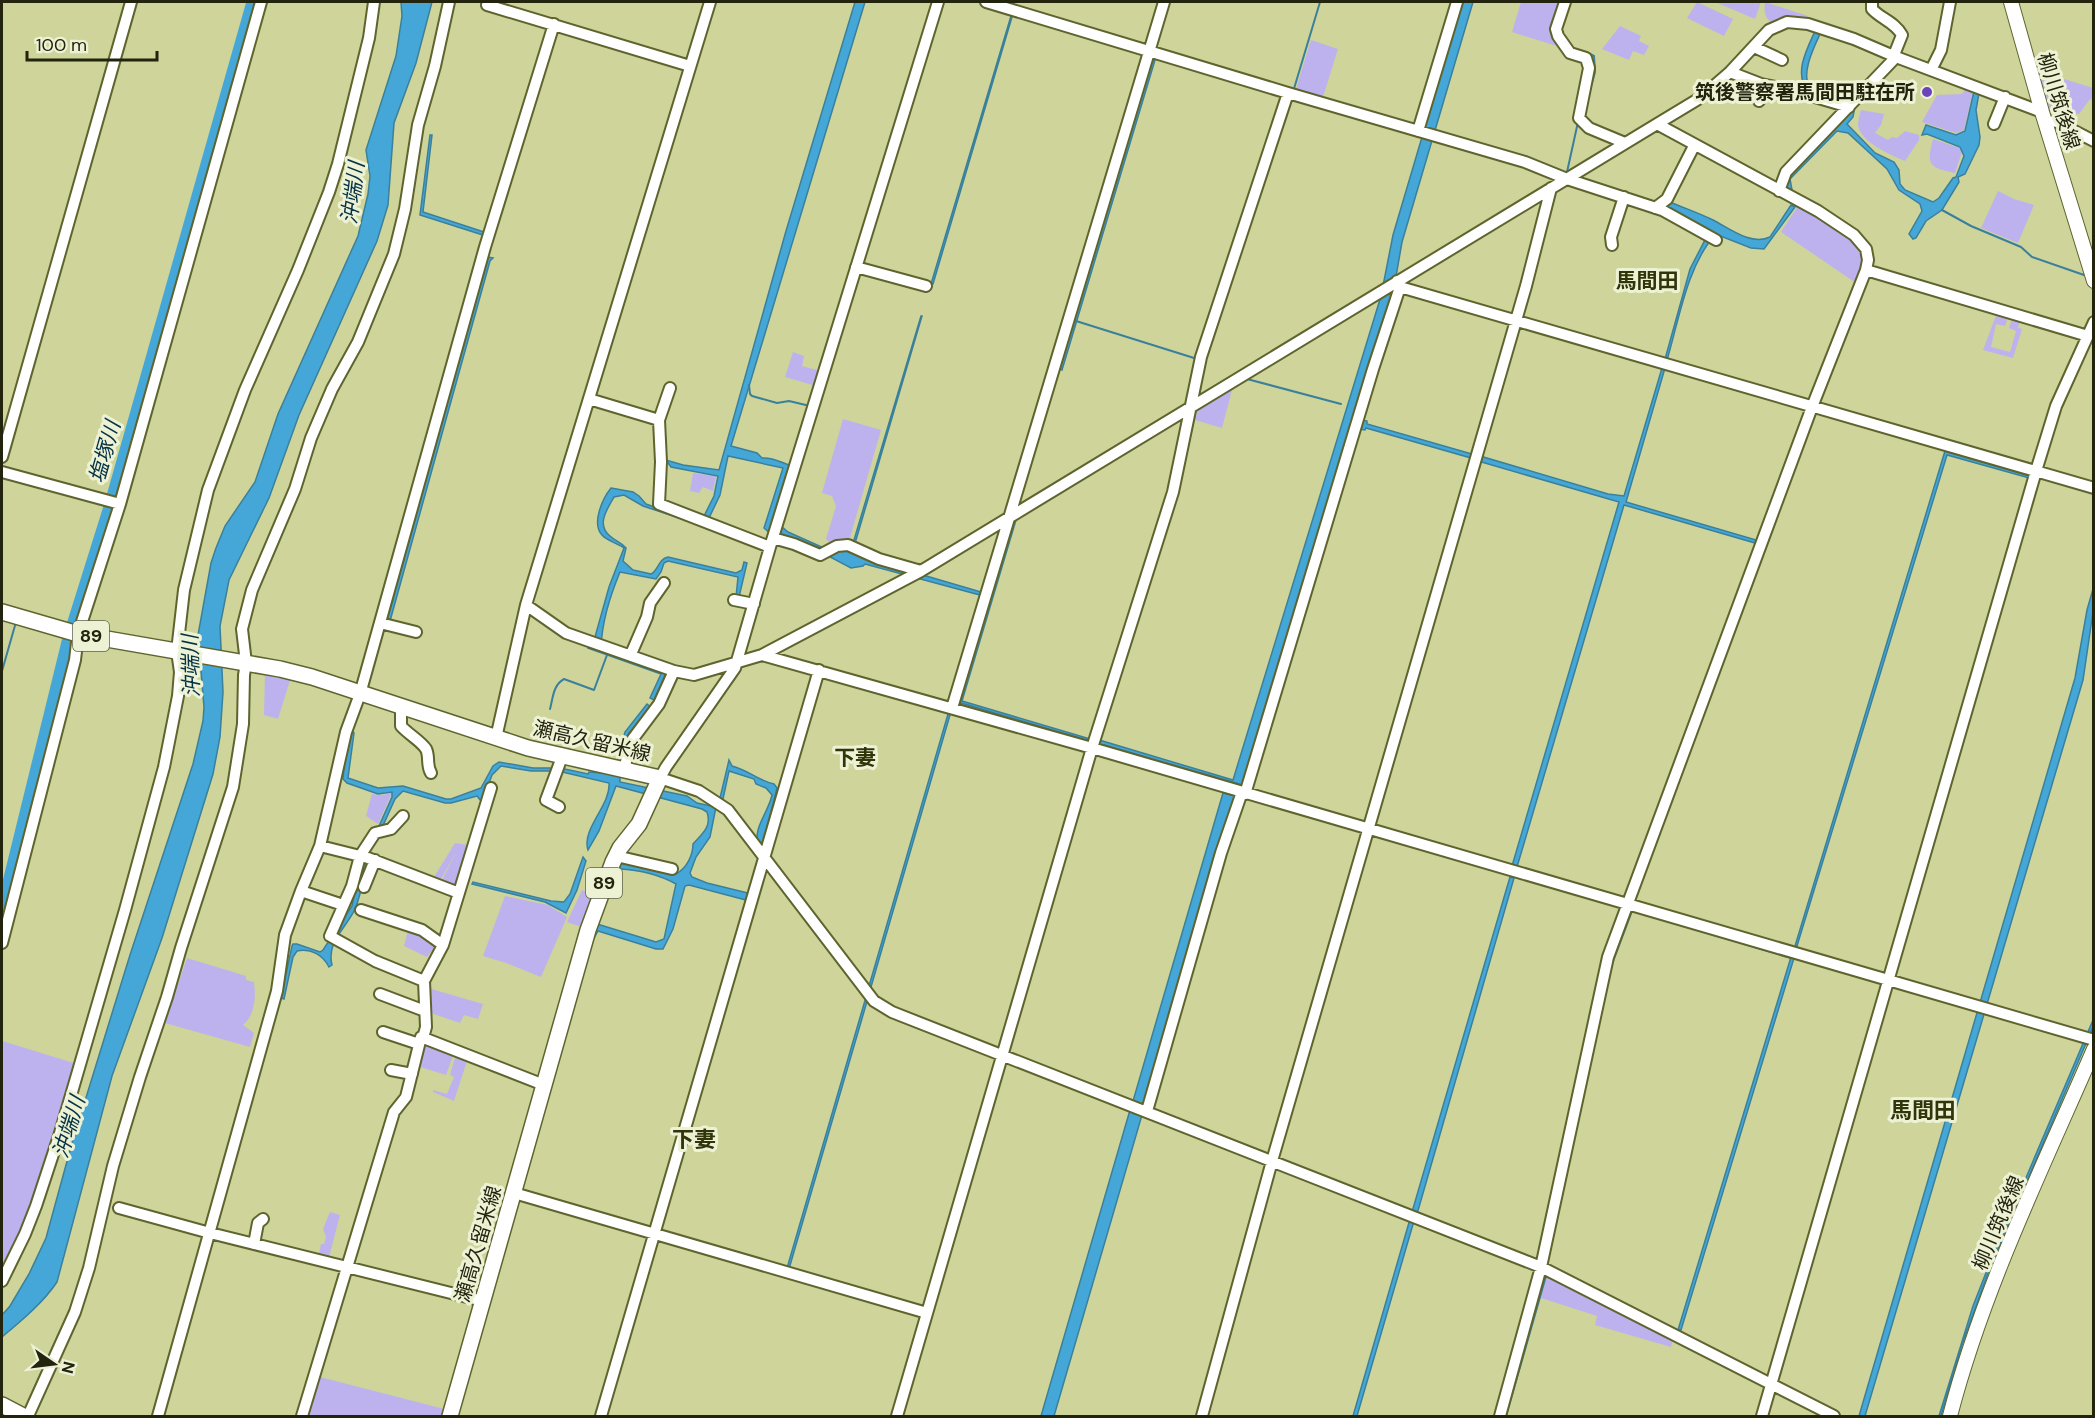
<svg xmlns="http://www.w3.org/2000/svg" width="2095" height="1418" font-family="'DM Sans','Noto Sans JP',sans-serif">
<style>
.green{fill:#beb2ee}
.water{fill:#45a7d7;stroke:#3a809b;stroke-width:1.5}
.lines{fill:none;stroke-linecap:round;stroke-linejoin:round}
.stream{stroke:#3a809b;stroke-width:2}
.river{stroke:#45a7d7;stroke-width:15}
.street-casing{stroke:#5f642e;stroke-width:14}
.secondary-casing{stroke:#5f642e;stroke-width:16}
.primary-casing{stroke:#5f642e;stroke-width:18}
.street{stroke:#fff;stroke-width:10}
.secondary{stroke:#fff;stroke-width:14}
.primary{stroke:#fff;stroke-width:15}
.poi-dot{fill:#6a44bd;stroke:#eef2d5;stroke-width:2}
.labels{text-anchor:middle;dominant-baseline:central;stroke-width:6;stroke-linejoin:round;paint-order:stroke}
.shield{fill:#eef2d5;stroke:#5f624a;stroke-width:1.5}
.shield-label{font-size:18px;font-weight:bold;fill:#22240e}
.poi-label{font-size:20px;font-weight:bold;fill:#22240e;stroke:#eef2d5;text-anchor:end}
.street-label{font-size:20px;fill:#22240e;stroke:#eef2d5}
.water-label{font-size:21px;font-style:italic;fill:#053245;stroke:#eef2d5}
.neighbourhood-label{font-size:21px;font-weight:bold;fill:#32350a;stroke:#eef2d5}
.quarter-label{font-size:22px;font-weight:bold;fill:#32350a;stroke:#eef2d5}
</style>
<rect width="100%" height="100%" fill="#ced49a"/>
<!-- green -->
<path class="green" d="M1521,2H1563L1560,47L1512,32Z
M1697,2L1733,19L1724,36L1687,18Z
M1715,2H1761L1755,19Z
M1765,2L1808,16L1807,19L1784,18L1773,23C1764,18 1764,11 1765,2Z
M1620,26L1641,36L1639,41L1649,46L1644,55L1633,51L1629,60L1602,49Z
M1311,40L1338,49L1323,97L1296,89Z
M2044,72L2062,79L2051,112L2042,83Z
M2064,79L2093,88V100L2090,99L2079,114L2071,113L2072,110L2066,109L2067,103L2058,101Z
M1965,89L1973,90L1964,130L1956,133L1922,122L1937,95L1962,94Z
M1861,110L1884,114L1881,125L1875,133L1888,140L1892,137L1897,138L1905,131L1919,135V140L1905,161C1891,155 1860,142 1858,125C1858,120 1860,114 1861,110Z
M1933,139L1963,149L1955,173C1929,168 1926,165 1933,139Z
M1998,191L2014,199L2034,205L2018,243L1981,228Z
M1798,206C1813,214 1861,236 1862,254C1862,263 1857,274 1856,283L1781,232Z
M1997,313L2008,317L2005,326L1996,324L1991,347L2010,352L2016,331L2009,328L2012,319L2020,321L2018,328L2022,329L2013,358L1983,350Z
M793,352L804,356L802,366L821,371L816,386L785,377Z
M1233,386L1222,428L1195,420L1199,406Z
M843,419L881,430L849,541L830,543L826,539L836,506L832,496L822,493Z
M693,473L716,476L713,491L703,487L699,493L690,491Z
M265,674L291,677L278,719L264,715Z
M392,793L378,824L366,816L372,794L382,795Z
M455,843L468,845L455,886L442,880L457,851L441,879L434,877Z
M582,890L595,897L584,928L567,922Z
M505,896L548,905L567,917L541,977L506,963L483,956Z
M408,930L433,941L435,946L427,957L404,946Z
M187,958L246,976V980L254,982C256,997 255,1015 243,1025L254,1033L250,1047L165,1023Z
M428,988L483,1004L478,1019L464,1015L460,1023L428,1012Z
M2,1041L77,1064L62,1118L17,1247L2,1271Z
M425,1042L454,1053L446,1075L417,1066Z
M456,1054L468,1058L454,1101L433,1092V1090L447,1094L454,1077L450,1075Z
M330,1212L340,1215L328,1261L318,1258L321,1244H324L326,1237L323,1229Z
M1547,1275L1673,1339L1671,1347L1595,1325L1597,1316L1541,1298Z
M320,1377L448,1410L446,1416H308Z"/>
<!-- water -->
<path class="water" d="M401,2H432L416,63L394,123L388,205L377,241L299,415L269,498L229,580L220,626L223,692L220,737L213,774L162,938L112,1076L57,1282C43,1303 21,1321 2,1337V1315L10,1306L29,1274L46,1238L72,1143L130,955L193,764L203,721L204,707L198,635L211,563L216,548L225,526L255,482L278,414L358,236L368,194L370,176L366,150L396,56L402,16Z
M855,2H865L731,446L757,453L762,458C774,457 781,463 792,466L773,524L782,527L788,532L824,548L822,549L770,533L764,528L783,468L728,456L720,495L709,518L704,516L714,496L718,476L671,467L666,460L683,465L719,470L786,231Z
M1462,2H1473L1402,242L1394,288L1395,293L1362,420L1367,421V424L1472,454L1471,458L1366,428L1365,430L1359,429L1243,785L1097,743L1099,740L1233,780L1381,296L1393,235Z
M1011,16L1012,17L933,284H931Z
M1815,31L1821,32C1815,45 1799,76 1811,88C1817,94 1840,98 1849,101L1846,104L1807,91C1794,72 1807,49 1815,31Z
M1152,60H1155L1062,370L1059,369Z
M1974,91L1979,93L1976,110L1980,137L1979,145L1965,174L1958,177L1959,182L1942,210L1926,221L1916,238L1913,239L1909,234L1922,211L1920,204L1899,190L1887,169L1848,133L1837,131L1790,179L1792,190L1789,192L1786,186L1788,175L1855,106L1853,117L1847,124L1875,153L1894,162L1899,170L1900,184L1905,190L1933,202L1939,198L1953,178L1956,177L1964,156L1960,147L1927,134L1922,135L1926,125L1956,135L1965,131Z
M430,135H432L423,212L487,233L486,236L420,215Z
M1670,202C1684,208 1699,213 1713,220C1729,228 1751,246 1770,237L1791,205L1795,207L1764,249L1751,248L1718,235H1715C1687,266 1679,320 1667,360L1665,359L1690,269L1709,232L1705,227L1670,209L1668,205Z
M488,257L493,258L490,261L390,621L387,620Z
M921,316H922L856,540H854Z
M1662,368H1665L1626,502L1756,540L1755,543L1624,505L1517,867L1512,866L1619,502L1478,461L1480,456L1608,494L1624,496Z
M1945,451L2031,476L2029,478L1947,455L1797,946H1795Z
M611,488L633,492L639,496L646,504L697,522V524L643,506L624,495L614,497C607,509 596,525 610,536C615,541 621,542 626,548L623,561L633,570L651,574C659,570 658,559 668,557L736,573L742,570L744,562L747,563L739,597H736L738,577L668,561L664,563L661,572L656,579L620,572C610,596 602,621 601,647L666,673L654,700L650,698L661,674L588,648L595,637L609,587L624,548C617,543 607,541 602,535C591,523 603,498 611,488Z
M1013,519L1016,520L962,701L1090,739L1089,741L961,703L960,705L958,704Z
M843,548L875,561L981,592L980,595L865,564L863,566L851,568L830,557L831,554Z
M2093,589V612L2083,680L1865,1416H1859L2075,678L2087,610Z
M647,704L651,707L629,733L620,773V782L687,796L697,803L716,807L710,837L696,857L690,873L692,877L707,883L748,893L746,900L689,885L685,886L673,929L663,949H656L598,931L593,940L582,978L580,977L597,924L656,942L664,939L676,884C658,874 640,870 619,869L621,862L676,874C687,868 693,855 693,844C702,834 712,827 707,812L702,809L616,786L599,831L588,850C581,829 611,805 609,783L558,771H531L501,766L492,775L479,810L481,801L477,796L451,803H445L403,791L395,799L382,828L379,826L392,797V792L378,794L347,783L343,779L345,756L352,730L354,733L348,778L378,788L403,786L446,799H451L481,788L493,766L499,762L533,768H560L588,774L589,772L614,774L625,732Z
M948,714L950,715L871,987L869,986Z
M729,760L732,766C750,771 757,780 774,784L777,788L763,843H758C753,828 769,811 772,795L766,788L756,784L754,779L729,771L723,799L720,798Z
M1223,793L1235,796L1145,1106L1133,1101Z
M583,857L586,861L577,890L566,913L545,902L472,884L473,882L551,901L564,902L570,894Z
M361,862L370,863C364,877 361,892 356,907C347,928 326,941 332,965L329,967C323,955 311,948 297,951L293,957L284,999L281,998L292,946L293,944H297L320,952L323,950L352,906Z
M1510,877L1514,878L1417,1214L1412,1212Z
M1791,957L1794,958L1681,1330H1678Z
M866,997L868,998L789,1269L787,1268Z
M2093,1020V1027L1991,1265L1962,1345L1941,1416H1939L1973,1306L1991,1260Z
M1130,1110L1142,1115L1054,1416H1041Z
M1410,1219L1414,1221L1357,1416H1353Z"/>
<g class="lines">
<!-- stream -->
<path class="stream" d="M1588,53L1594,56L1595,72L1589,94
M1293,92L1320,2
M1567,172L1578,122
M1942,210L1971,226L2021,247L2032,257L2084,275
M1076,321L1194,358
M1247,379L1341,404
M749,385L750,394L752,396L777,403L789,401L810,406
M1199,398L1201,383
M666,439V454
M1185,460L1196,410
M2,671L16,622
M550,709C553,698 553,685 564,679L594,690L607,655
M1660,919L1791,958
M1612,964L1632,911H1635
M1547,1263L1575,1134
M1506,1416L1546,1276"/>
<!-- river -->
<path class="river" d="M2,915L70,638L111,507L254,2"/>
<defs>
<path id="street" d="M488,2L487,5L690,66
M938,2L770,547L735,668L666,767L660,778L699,791L728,810L874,1001L892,1012L1541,1267L1834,1416
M986,2L1288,93L1525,162L1567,179L1662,210L1716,240
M1565,2L1556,29L1558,36L1570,53L1586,58L1589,68L1579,118L1589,128L1625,143
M1872,2V9C1881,19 1895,22 1902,35L1894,55
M1754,47L1782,60
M1931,70L1941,50L1950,2
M1730,72L1761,84L1791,90L1849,107
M1759,101L1758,98L1761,84
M2045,123L2055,121L2094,141
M1994,124L2005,97
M1418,131L1457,2
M1779,191L1786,172L1896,57
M1655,208L1667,199L1694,146
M1612,245L1611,237L1624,197
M856,267L926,286
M1866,270L2088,336
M1397,281L1400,287L2094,488
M589,399L659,420L661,462L659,504L770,547
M659,420L670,388
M2,457L131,2
M2,472L120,504L261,2
M773,538L794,544L820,555L837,546L848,545L879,559L921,571
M734,600L754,604
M526,605L566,633L674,671L694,675L762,655L921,571L1657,124L1700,98L1730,72L1769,30L1787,22L1808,24L1854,39L1896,57L2042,112
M380,623L416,632
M631,654L647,617L650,603L664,583
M762,655L1092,748L2094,1040
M401,707V726C408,734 421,741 426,749C430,757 426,765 431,773
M952,708L1164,2
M496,738L526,605L710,2
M624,769L632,740L659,704L674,671
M1245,794L1373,369L1400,287
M559,807L546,800L562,757
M403,816L391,829L375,833L360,856L352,886L330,936L375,961L424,981
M320,846L368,858L459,893
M616,856L672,869
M364,887L375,860
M301,891L343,905
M361,910L422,930L443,945
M2,943L75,660L78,634L120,504
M380,994L425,1011
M383,1032L419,1044
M423,1038L426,1027L424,981L443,945L491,788
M391,1070L412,1074
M1147,1111L1221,853L1242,792
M514,1193L927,1313
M119,1208L210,1233L483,1301
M254,1244L258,1223L263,1219
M2,1281L25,1234L36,1206L60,1133L125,910L164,767L178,696L180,672L177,651L184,590L208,490L245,390L298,270L329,192L338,164L369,38L374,2
M28,1416L75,1312L89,1268L113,1166L140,1077L167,997L181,948L233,787L243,724L244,675L246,663L242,629L252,590L295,489L311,438L332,389L358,342L394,254L405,209L418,125L435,66L449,2
M158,1416L277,991L285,935L301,891L320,846L346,732L360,694L485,247L554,24
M302,1416L394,1112L406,1097L421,1037L544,1085
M601,1416L819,670
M897,1416L1092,748L1173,492L1201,357L1288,93
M1202,1416L1272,1161L1526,286L1551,188
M1500,1416L1541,1267L1608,957L1812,407L1866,270L1868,260L1866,249L1854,235L1818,211L1657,124
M1762,1416L2036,471L2056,406L2094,322"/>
<path id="secondary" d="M2011,2L2042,112L2094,281
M1950,1416C1983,1289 2042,1169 2094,1049"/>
<path id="primary" d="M2,612L78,634L280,669L312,677L528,748L660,778L639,824L620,848L613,862L588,930L450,1416
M2,1405L23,1416"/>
</defs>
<!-- street casing -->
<use href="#street" class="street-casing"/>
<!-- secondary casing -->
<use href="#secondary" class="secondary-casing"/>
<!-- primary casing -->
<use href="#primary" class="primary-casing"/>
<!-- street -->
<use href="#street" class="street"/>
<!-- secondary -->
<use href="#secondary" class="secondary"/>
<!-- primary -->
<use href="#primary" class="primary"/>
</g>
<!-- markers -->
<circle class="poi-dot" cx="1927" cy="92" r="6"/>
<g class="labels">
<!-- shield labels -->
<g class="shield">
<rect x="73" y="621" width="36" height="30" rx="4.5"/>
<rect x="586" y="868" width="36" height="30" rx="4.5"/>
</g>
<g class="shield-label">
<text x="91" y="636">89</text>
<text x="604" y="883">89</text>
</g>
<!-- poi labels -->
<g class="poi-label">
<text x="1915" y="92">筑後警察署馬間田駐在所</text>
</g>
<!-- street labels -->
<g class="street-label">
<text transform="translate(2059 101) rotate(73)">柳川筑後線</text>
<text transform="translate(592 741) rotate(13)">瀬高久留米線</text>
<text transform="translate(1998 1223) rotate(-67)">柳川筑後線</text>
<text transform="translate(478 1244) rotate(-74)">瀬高久留米線</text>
</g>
<!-- water labels -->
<g class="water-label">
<text transform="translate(353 193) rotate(-83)">沖端川</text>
<text transform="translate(105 452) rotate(-74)">塩塚川</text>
<text transform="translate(191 666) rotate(-92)">沖端川</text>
<text transform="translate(69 1127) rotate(-73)">沖端川</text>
</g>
<!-- neighbourhood labels -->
<g class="neighbourhood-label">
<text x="1647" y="281">馬間田</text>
<text x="855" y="758">下妻</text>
</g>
<!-- quarter labels -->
<g class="quarter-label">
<text x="1923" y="1110">馬間田</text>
<text x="694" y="1139">下妻</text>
</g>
</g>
<!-- border -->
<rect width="2095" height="1418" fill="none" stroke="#22240e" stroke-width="6"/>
<!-- north arrow -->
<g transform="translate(54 1364) rotate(104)" stroke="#eef2d5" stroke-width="4.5" paint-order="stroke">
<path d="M0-4.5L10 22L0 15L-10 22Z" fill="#22240e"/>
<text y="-9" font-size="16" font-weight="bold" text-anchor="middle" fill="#22240e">N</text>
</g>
<!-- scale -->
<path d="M27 51v9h130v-9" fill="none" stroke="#22240e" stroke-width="3"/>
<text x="36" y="51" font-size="18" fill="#22240e" stroke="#eef2d5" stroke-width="4.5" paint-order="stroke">100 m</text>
</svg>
